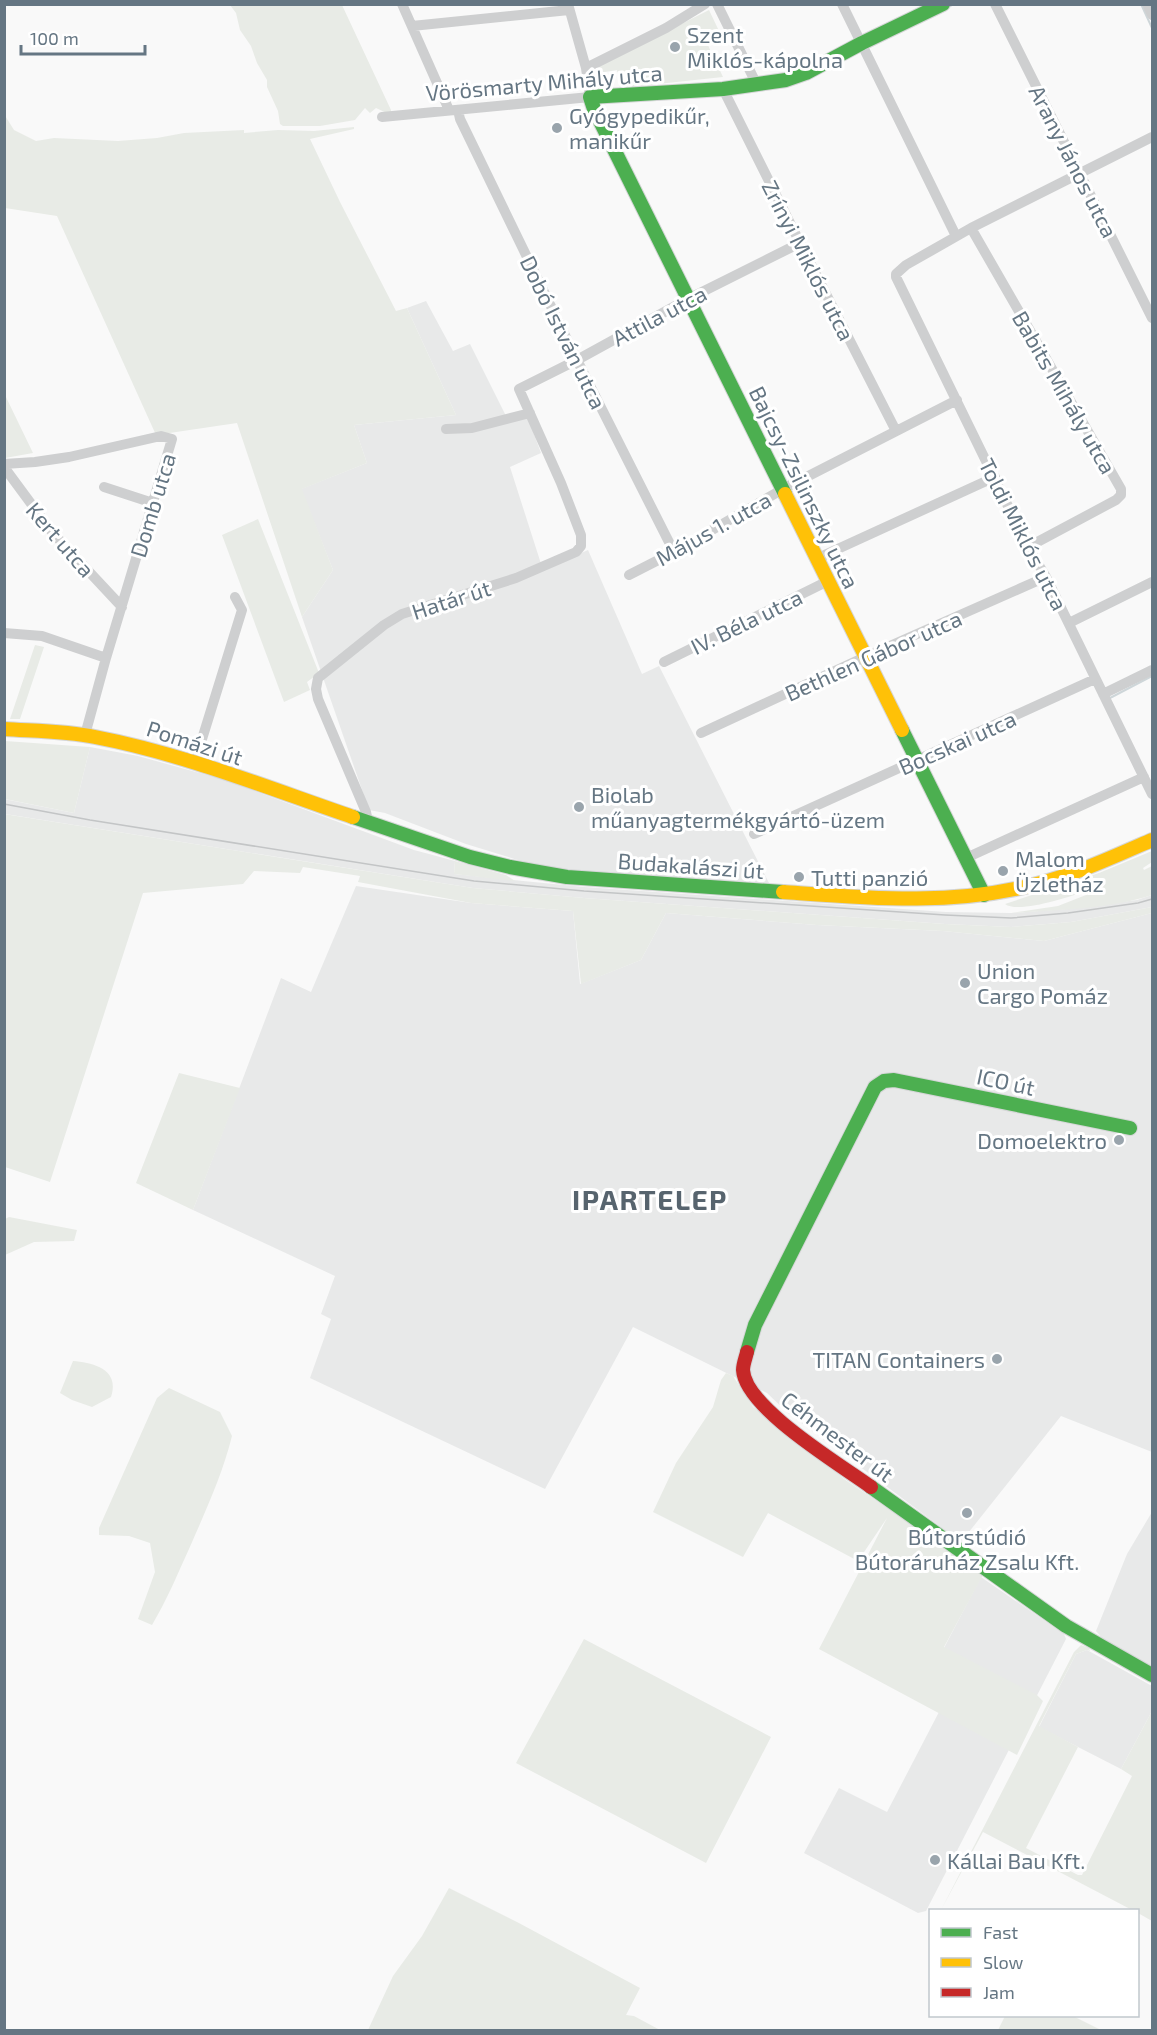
<svg xmlns="http://www.w3.org/2000/svg" width="1157" height="2035" font-family="'Exo 2',sans-serif">
<style>
.built{fill:#e8e9e9}
.green{fill:#e8ebe6}
.lines{fill:none;stroke-linecap:round;stroke-linejoin:round}
.stream{stroke:#ced6d9;stroke-width:2}
.fast-casing{stroke:#d5d6d7;stroke-width:16}
.slow-casing{stroke:#d5d6d7;stroke-width:16}
.jam-casing{stroke:#d5d6d7;stroke-width:16}
.street{stroke:#cecfd0;stroke-width:10}
.fast{stroke:#4caf50;stroke-width:14}
.slow{stroke:#ffc107;stroke-width:14}
.jam{stroke:#c62828;stroke-width:14}
.tram{stroke:#c3c5c6;stroke-width:1.5}
.poi-dot{fill:#99a4ac;stroke:#fff;stroke-width:2}
.labels{text-anchor:middle;dominant-baseline:central;stroke-width:6;stroke-linejoin:round;paint-order:stroke}
.poi-label{font-size:22px;fill:#657683;stroke:#fff;text-anchor:start}
.street-label{font-size:22px;fill:#657683;stroke:#fff}
.district-label{font-size:28px;font-weight:bold;letter-spacing:1.5px;fill:#57646e;stroke:#fff}
</style>
<rect width="100%" height="100%" fill="#f9f9f9"/>
<!-- built -->
<path class="built" d="M426,301L453,351L470,344L506,416L528,418L541,453L510,467L543,570L588,550L642,674L659,666L769,883L547,869L466,844L385,813L369,810L302,617L333,570L301,489L367,463L354,425L456,415L407,308Z
M90,747L138,756L225,780L414,850L455,861L454,874L584,887L946,912L1011,913L1066,909L1137,900L1152,895V907L1071,922L1011,927L945,924L584,898L473,888L5,814L4,799L74,813Z
M356,886L471,903L573,911L580,984L641,960L666,913L817,925L943,931L1044,941L1152,913V1452L1061,1416L961,1542L788,1413L767,1393L633,1327L545,1489L310,1378L331,1319L321,1314L335,1276L193,1210L281,978L311,992Z
M1152,1512V1669L1102,1638L1096,1631L1127,1554Z
M981,1577L1064,1634L1066,1639L926,1911L918,1913L804,1853L839,1788L887,1812L966,1660L977,1665L944,1648Z
M1087,1650L1152,1686V1711L1121,1769L1039,1727L1076,1654Z"/>
<!-- green -->
<path class="green" d="M230,5H342L391,110V115L376,108L370,113L365,108L355,120L320,126H283L280,124L278,111L267,87V80L257,63L251,46L240,30L236,13Z
M709,10L719,31L705,39L723,77L620,88L617,70L593,74L600,65Z
M4,114L14,130L36,141L54,138L118,141L157,138L184,133L244,130V133L278,130L314,131L354,127V129L310,139L340,202L396,311L407,308L456,415L354,425L367,463L302,489L333,570L302,617L237,423L156,435L57,216L5,208Z
M4,395H5L33,453L5,458Z
M258,519L319,673L307,682L310,690L284,702L222,535Z
M35,645L44,647L20,719H10Z
M5,741L90,747L74,813L5,799Z
M4,814L473,888L584,898L945,924L1011,927L1071,922L1152,907V913L1044,941L943,931L817,925L666,913L641,960L581,984L573,911L471,903L358,882L360,876L303,867L300,873L254,871L243,884L143,893L50,1182L5,1167Z
M1152,851V862L1143,868L1144,870L1152,866V895C1109,909 1057,910 1011,913L1058,906L1086,895L1084,892C1068,897 1018,914 1005,904L1099,873Z
M455,861L506,875L515,881L454,874Z
M179,1073L240,1088L193,1210L136,1183Z
M9,1217L77,1230L74,1241L34,1242L5,1255V1219Z
M73,1361C94,1363 120,1369 111,1397L92,1407L72,1400L60,1393Z
M726,1373L733,1376L753,1407L811,1450L844,1479L984,1573L944,1647L1037,1695L1043,1701L1017,1755L819,1649L887,1518L858,1561L768,1513L743,1557L653,1512L676,1463L713,1407L721,1380Z
M169,1388L220,1412L232,1436C222,1476 205,1512 189,1549C177,1575 167,1600 152,1625L138,1619L155,1572L150,1543L129,1536L99,1535V1528L157,1398Z
M584,1639L771,1737L706,1863L516,1763Z
M1081,1645L1089,1648L1090,1651L1087,1650L1076,1654L1039,1726L1078,1747L1026,1848L1078,1875H1082L1132,1776L1121,1769L1152,1711V1921L1138,1913V1910H1132L983,1832L941,1910L1074,1652Z
M449,1888L517,1922L640,1988L626,2015L634,2016L660,2030H368L393,1976L422,1936Z
M1005,2016H1073L1101,2030H998Z"/>
<g class="lines">
<!-- stream -->
<path class="stream" d="M1141,4L1152,28
M947,8L954,4
M1110,698L1152,676"/>
<defs>
<path id="fast" d="M785,494L594,109L590,97L723,89L786,80L806,73L862,43L943,4
M902,730L984,895
M353,817L470,857L510,867L567,877L783,892
M747,1352L755,1325L875,1087L884,1081L894,1080L1130,1128
M871,1487L1066,1626L1152,1675"/>
<path id="slow" d="M785,494L902,730
M4,729C34,731 66,731 95,737C184,754 268,788 353,817
M783,892C867,898 950,906 1033,885C1074,875 1113,857 1152,840"/>
<path id="jam" d="M747,1352C746,1357 743,1364 743,1370C745,1408 841,1465 871,1487"/>
</defs>
<!-- fast casing -->
<use href="#fast" class="fast-casing"/>
<!-- slow casing -->
<use href="#slow" class="slow-casing"/>
<!-- jam casing -->
<use href="#jam" class="jam-casing"/>
<!-- street -->
<path class="street" d="M402,4L449,110
M717,4L756,83
M842,4L956,236
M995,4L1152,318
M1147,4L1152,15
M412,26L569,10
M586,68L666,28L705,4
M723,89L800,243L896,431
M458,110L460,119L577,360L674,552
M382,117L590,97L586,68L568,4
M1152,137L971,228L906,265L896,274V277L1028,547L1046,577L1152,794
M971,228L1121,489V495L1116,500L1028,547
M446,429L472,428L530,413
M4,464L35,462L69,457L161,436L172,439L106,658L85,735
M4,467L52,532L122,607
M104,487L153,503
M818,558L995,477
M629,575L674,552L783,489L957,400
M1069,623L1152,582
M4,633L42,636L106,658
M664,662L828,581
M1103,694L1152,670
M701,733L865,657L1046,577
M197,762L198,752L242,610L235,597
M368,821L366,812L318,699L316,689L318,678L384,625L402,614L516,578L576,552L581,546V535L561,483L519,389L577,360L688,299L800,243
M754,834L1095,679
M966,858L1144,777"/>
<!-- fast -->
<use href="#fast" class="fast"/>
<!-- slow -->
<use href="#slow" class="slow"/>
<!-- jam -->
<use href="#jam" class="jam"/>
<!-- tram -->
<path class="tram" d="M4,804L90,820L474,881L584,891L945,915L1011,918L1068,913L1138,903L1152,899"/>
</g>
<!-- markers -->
<g class="poi-dot">
<circle cx="675" cy="47" r="6"/>
<circle cx="557" cy="128" r="6"/>
<circle cx="579" cy="807" r="6"/>
<circle cx="1003" cy="871" r="6"/>
<circle cx="799" cy="877" r="6"/>
<circle cx="965" cy="983" r="6"/>
<circle cx="1119" cy="1140" r="6"/>
<circle cx="997" cy="1359" r="6"/>
<circle cx="967" cy="1513" r="6"/>
<circle cx="935" cy="1860" r="6"/>
</g>
<g class="labels">
<!-- poi labels -->
<g class="poi-label">
<text x="687" y="34">Szent<tspan x="687" dy="25">Miklós-kápolna</tspan></text>
<text x="569" y="115">Gyógypedikűr,<tspan x="569" dy="25">manikűr</tspan></text>
<text x="591" y="794">Biolab<tspan x="591" dy="25">műanyagtermékgyártó-üzem</tspan></text>
<text x="1015" y="858">Malom<tspan x="1015" dy="25">Üzletház</tspan></text>
<text x="811" y="877">Tutti panzió</text>
<text x="977" y="970">Union<tspan x="977" dy="25">Cargo Pomáz</tspan></text>
<text x="1107" y="1140" text-anchor="end">Domoelektro</text>
<text x="985" y="1359" text-anchor="end">TITAN Containers</text>
<text x="967" y="1536" text-anchor="middle">Bútorstúdió<tspan x="967" dy="25">Bútoráruház Zsalu Kft.</tspan></text>
<text x="947" y="1860">Kállai Bau Kft.</text>
</g>
<!-- street labels -->
<g class="street-label">
<text transform="translate(544 82) rotate(-5)">Vörösmarty Mihály utca</text>
<text transform="translate(1074 161) rotate(63)">Arany János utca</text>
<text transform="translate(809 260) rotate(63)">Zrínyi Miklós utca</text>
<text transform="translate(659 315) rotate(-28)">Attila utca</text>
<text transform="translate(564 332) rotate(64)">Dobó István utca</text>
<text transform="translate(1065 392) rotate(60)">Babits Mihály utca</text>
<text transform="translate(805 487) rotate(64)">Bajcsy-Zsilinszky utca</text>
<text transform="translate(152 505) rotate(-73)">Domb utca</text>
<text transform="translate(713 528) rotate(-29)">Május 1. utca</text>
<text transform="translate(1024 534) rotate(63)">Toldi Miklós utca</text>
<text transform="translate(61 539) rotate(49)">Kert utca</text>
<text transform="translate(451 599) rotate(-18)">Határ út</text>
<text transform="translate(746 621) rotate(-26)">IV. Béla utca</text>
<text transform="translate(873 655) rotate(-24)">Bethlen Gábor utca</text>
<text transform="translate(195 742) rotate(18)">Pomázi út</text>
<text transform="translate(957 742) rotate(-24)">Bocskai utca</text>
<text transform="translate(691 865) rotate(4)">Budakalászi út</text>
<text transform="translate(1006 1081) rotate(12)">ICO út</text>
<text transform="translate(838 1436) rotate(37)">Céhmester út</text>
</g>
<!-- district labels -->
<g class="district-label">
<text x="650" y="1199">IPARTELEP</text>
</g>
</g>
<!-- border -->
<rect width="1157" height="2035" fill="none" stroke="#657683" stroke-width="12"/>
<!-- legend -->
<rect x="929" y="1909" width="210" height="108" fill="#ffffff" stroke="#c1c8cd" stroke-width="1.5"/>
<rect x="941" y="1928" width="30" height="9" fill="#4caf50" stroke="#c1c8cd" stroke-width="1.5"/>
<text x="983" y="1939" font-size="18" fill="#657683">Fast</text>
<rect x="941" y="1958" width="30" height="9" fill="#ffc107" stroke="#c1c8cd" stroke-width="1.5"/>
<text x="983" y="1969" font-size="18" fill="#657683">Slow</text>
<rect x="941" y="1988" width="30" height="9" fill="#c62828" stroke="#c1c8cd" stroke-width="1.5"/>
<text x="983" y="1999" font-size="18" fill="#657683">Jam</text>
<!-- scale -->
<path d="M21 45v9h124v-9" fill="none" stroke="#657683" stroke-width="3"/>
<text x="30" y="45" font-size="18" fill="#657683" stroke="#ffffff" stroke-width="4.5" paint-order="stroke">100 m</text>
</svg>
